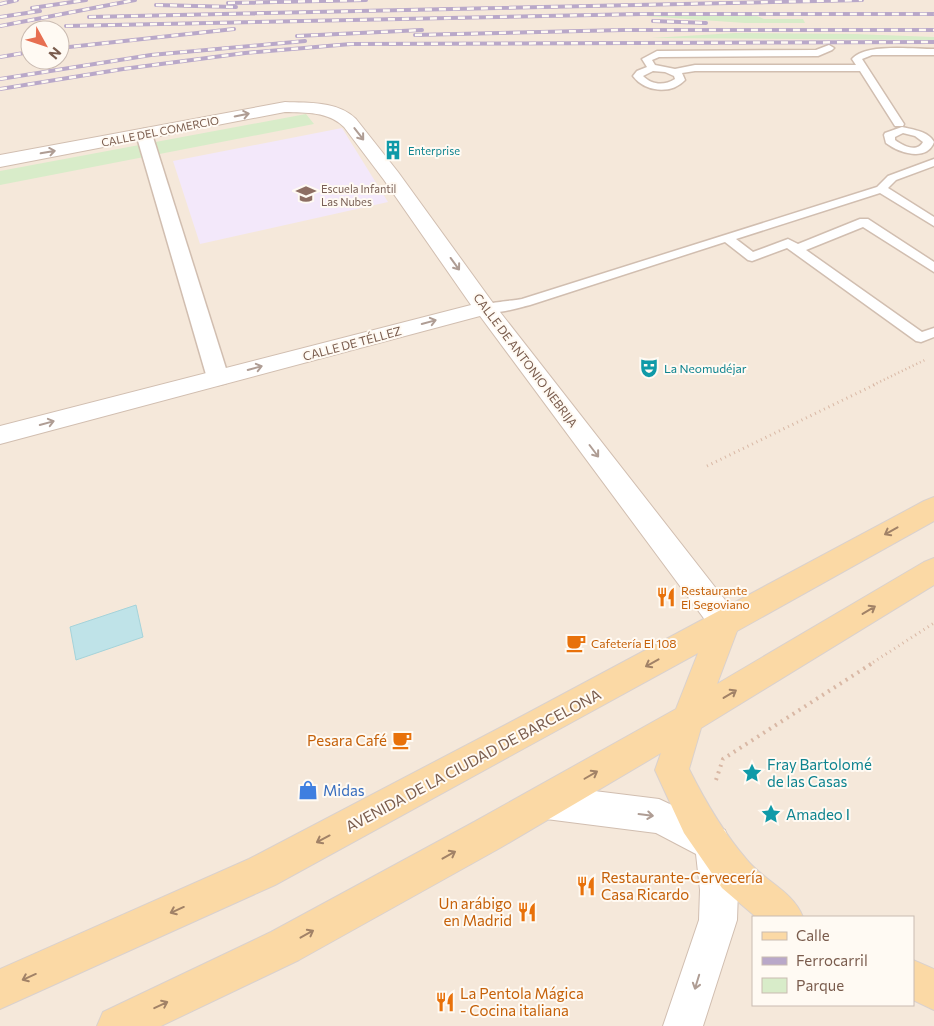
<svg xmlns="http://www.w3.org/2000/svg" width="934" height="1026" font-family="Commissioner,sans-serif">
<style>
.residential{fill:#f5e8da;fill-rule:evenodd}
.education{fill:#f3e8fa}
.green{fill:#d8ecc9}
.water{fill:#bfe3e8;stroke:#a5d3da}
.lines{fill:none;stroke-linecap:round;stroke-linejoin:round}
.service-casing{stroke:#d1beb0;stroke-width:3}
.pedestrian-casing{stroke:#d1beb0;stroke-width:3}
.minor-casing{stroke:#d1beb0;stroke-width:2}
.primary-casing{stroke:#dad1cd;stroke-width:2}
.path-far2{stroke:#d9b8a5;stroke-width:2.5;stroke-dasharray:1 3;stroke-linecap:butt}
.path-far1{stroke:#d9b8a5;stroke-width:3;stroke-dasharray:1 4;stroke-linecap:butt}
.path{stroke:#d9b8a5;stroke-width:4;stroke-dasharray:2 5;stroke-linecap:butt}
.service{fill:#fff;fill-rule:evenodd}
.pedestrian{fill:#fff;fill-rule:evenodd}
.minor{fill:#fff;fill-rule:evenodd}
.primary{fill:#fbd9a5;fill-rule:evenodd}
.rail-casing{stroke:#b9a8c9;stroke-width:4}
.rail{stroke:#fffaf3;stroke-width:2.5;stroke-dasharray:7;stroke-linecap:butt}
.oneway{stroke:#af9d94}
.oneway2{stroke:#a18267}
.labels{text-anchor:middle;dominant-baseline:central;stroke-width:4;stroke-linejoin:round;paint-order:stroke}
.far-street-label{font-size:11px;fill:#7a5c4d;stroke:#fffaf3}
.far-culture-label{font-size:11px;fill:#0d838f;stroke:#fffaf3;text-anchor:start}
.far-education-label{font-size:11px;fill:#785e54;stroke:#fffaf3;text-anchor:start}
.street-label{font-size:12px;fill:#7a5c4d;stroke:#fffaf3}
.culture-label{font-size:12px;fill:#0d838f;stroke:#fffaf3;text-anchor:start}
.food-label{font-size:12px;fill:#c56008;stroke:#fffaf3;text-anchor:start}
.near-food-label{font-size:15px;fill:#c56008;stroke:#fffaf3;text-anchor:end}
.near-street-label{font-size:15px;fill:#7a5c4d;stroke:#fffaf3}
.near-culture-label{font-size:15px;fill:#0d838f;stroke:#fffaf3;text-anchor:start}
.near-shop-label{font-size:15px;fill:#366cbe;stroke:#fffaf3;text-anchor:start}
</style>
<rect width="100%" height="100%" fill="#fdf6ec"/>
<!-- residential -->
<path class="residential" d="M0,0H934V1026H0ZM30,30H60V60H30ZM753,917H913V1005H753Z"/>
<!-- education -->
<path class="education" d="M342,128L388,202L200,244L173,161Z"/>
<!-- green -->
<path class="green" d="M644,16H757L764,19H803L805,23H745Z
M735,33L855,34L934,37V40L651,38Z
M306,114L314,124L0,185V171Z"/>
<!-- water -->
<path class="water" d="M136,605L143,637L76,660L70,627Z"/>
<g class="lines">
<defs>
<path id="service" d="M829,45L834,48L832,50L818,56L659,57L652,60L655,65L675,69L695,65H856L852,59C865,43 914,49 934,49V55H872L862,59L904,124L903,126H895L860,71H695L682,73L685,80C671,95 645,92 633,76L637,71L647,67L642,59L657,51L816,50ZM653,71L665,72L674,76L675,79C664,86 652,85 643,76Z
M902,127C914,130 928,131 934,142C927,162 899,153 886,143L884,135L885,133ZM903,133L915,136L923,142C917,153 903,146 895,140V137Z
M934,159V166L896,180L888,188L934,217V226L880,193L736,239L753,252L788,239L798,244L860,219H868L934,262V272L863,227L806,250L922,332L934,328V337L921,342L916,341L787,248L752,261L748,260L725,242L530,305C518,308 486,318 478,308C483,302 513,301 522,299L877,187L888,176Z"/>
<path id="pedestrian" d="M144,129L150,131L152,134L229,378L226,383L218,385L210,383L207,378L136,134L138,131Z"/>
<path id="minor" d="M285,102C309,103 338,101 356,119L398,172L493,303L736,614L740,623L736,632L725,636L714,632L480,316L0,444V426L471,305L384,180L344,127C328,111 306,113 285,112L0,167V155Z
M546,785L659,799L725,830L730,843L738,890L737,920L703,1026H663L699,920L700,890L696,854L656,833L546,819L534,814L529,802L534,790Z"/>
<path id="primary" d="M934,497V521L737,631L717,684L924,562L934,558V585L701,728L689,769C706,803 723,832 747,860C764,881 793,891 803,917H756L722,888L684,833L655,770L661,753L500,848L299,960L161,1026H97L103,1012L271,932L474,822L676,709L698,653L275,885L0,1009V969L249,859L526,714L924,501Z
M913,960L934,969V1010L913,1000Z"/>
</defs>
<!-- service casing -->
<use href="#service" class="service-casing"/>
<!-- pedestrian casing -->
<use href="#pedestrian" class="pedestrian-casing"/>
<!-- minor casing -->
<use href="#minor" class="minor-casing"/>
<!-- primary casing -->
<use href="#primary" class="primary-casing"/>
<!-- path-far2 -->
<path class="path-far2" d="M873,385L927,359"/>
<!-- path-far1 -->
<path class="path-far1" d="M707,466L876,384
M869,665L934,623"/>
<!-- path -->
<path class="path" d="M716,780L723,759L871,664"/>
<!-- service -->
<use href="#service" class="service"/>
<!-- pedestrian -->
<use href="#pedestrian" class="pedestrian"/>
<!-- minor -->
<use href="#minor" class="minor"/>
<!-- primary -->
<use href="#primary" class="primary"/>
<defs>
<path id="rail" d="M228,3L366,0
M0,4L17,0
M156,5L236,7
M32,8L86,0
M0,17L40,11
M89,17L862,0
M653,21L706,23
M0,26L135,0
M66,26L642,14H934
M415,35L623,30H934
M297,36L422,30
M60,48L234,29
M0,57L30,52
M0,79L151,55L305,41
M0,89L123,69L245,53L351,44L934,42"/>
</defs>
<!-- rail casing -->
<use href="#rail" class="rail-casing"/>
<!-- rail -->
<use href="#rail" class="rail"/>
</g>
<!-- one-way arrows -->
<defs><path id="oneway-shaft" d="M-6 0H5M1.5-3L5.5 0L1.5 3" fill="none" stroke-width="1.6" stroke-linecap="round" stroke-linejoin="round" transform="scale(1.25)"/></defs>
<g class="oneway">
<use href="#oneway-shaft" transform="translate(242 115) rotate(-11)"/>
<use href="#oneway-shaft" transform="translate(359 134) rotate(52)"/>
<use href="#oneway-shaft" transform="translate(48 152) rotate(-10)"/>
<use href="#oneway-shaft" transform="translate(455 264) rotate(54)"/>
<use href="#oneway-shaft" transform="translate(429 322) rotate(-15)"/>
<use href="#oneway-shaft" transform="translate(255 368) rotate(-15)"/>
<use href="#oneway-shaft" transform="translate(47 423) rotate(-15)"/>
<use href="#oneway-shaft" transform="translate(594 451) rotate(53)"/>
<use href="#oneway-shaft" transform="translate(646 815) rotate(7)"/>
<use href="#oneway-shaft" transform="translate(697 982) rotate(107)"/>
</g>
<g class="oneway2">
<use href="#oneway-shaft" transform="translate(891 531) rotate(151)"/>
<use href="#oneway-shaft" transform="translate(869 610) rotate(-31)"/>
<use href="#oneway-shaft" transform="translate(652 663) rotate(151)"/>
<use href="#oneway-shaft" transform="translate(730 694) rotate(-31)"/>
<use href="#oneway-shaft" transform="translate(591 775) rotate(-30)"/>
<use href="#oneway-shaft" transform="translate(323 839) rotate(152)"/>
<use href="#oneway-shaft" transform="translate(449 855) rotate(-29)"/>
<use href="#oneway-shaft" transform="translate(177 910) rotate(156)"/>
<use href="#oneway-shaft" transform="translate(307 934) rotate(-29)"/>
<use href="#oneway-shaft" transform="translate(29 977) rotate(156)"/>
<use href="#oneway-shaft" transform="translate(161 1005) rotate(-25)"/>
</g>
<!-- icons -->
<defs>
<symbol id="building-bare" viewBox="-9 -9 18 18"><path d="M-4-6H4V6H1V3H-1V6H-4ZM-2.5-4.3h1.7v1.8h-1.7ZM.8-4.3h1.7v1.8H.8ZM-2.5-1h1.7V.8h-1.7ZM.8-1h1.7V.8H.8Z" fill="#0f9aa8" stroke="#fffaf3" stroke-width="2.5" paint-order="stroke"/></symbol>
<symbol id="school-bare" viewBox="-9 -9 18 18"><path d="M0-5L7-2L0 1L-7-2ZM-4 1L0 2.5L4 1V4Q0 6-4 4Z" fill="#8d6e63" stroke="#fffaf3" stroke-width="2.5" paint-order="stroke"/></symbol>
<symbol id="theatre-bare" viewBox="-9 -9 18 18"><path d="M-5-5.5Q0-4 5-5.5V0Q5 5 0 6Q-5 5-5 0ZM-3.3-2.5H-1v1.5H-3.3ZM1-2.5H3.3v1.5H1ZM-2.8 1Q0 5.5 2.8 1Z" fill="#0f9aa8" stroke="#fffaf3" stroke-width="2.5" paint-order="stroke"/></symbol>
<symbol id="restaurant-bare" viewBox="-9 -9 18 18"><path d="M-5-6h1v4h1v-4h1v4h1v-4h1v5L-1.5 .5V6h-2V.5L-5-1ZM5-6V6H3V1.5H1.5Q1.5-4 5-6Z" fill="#e8710a" stroke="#fffaf3" stroke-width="2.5" paint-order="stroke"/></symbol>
<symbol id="cafe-bare" viewBox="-9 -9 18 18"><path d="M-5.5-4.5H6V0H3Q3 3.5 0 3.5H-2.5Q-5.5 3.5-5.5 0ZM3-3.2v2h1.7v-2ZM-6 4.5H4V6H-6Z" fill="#e8710a" stroke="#fffaf3" stroke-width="2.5" paint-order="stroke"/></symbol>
<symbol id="sight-bare" viewBox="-9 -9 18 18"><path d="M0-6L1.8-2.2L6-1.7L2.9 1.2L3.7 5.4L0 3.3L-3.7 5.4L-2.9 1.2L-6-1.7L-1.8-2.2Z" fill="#0f9aa8" stroke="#fffaf3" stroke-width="2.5" paint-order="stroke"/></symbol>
<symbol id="shop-bare" viewBox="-9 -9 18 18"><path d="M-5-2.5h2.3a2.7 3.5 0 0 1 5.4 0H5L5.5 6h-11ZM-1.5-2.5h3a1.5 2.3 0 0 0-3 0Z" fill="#3f7fe0" stroke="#fffaf3" stroke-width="2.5" paint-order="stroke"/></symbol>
</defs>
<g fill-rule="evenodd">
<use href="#building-bare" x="379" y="136" width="28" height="28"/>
<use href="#school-bare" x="292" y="180" width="28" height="28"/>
<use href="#theatre-bare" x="635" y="354" width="28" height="28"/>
<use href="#restaurant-bare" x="652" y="583" width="28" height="28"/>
<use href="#cafe-bare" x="562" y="629" width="28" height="28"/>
<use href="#cafe-bare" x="388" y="726" width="28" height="28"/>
<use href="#sight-bare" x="738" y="759" width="28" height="28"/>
<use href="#shop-bare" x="294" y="776" width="28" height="28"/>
<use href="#sight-bare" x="757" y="800" width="28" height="28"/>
<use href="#restaurant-bare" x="572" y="872" width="28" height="28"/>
<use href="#restaurant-bare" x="513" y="898" width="28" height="28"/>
<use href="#restaurant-bare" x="431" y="988" width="28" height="28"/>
</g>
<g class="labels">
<!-- far-street labels -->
<g class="far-street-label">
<text transform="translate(160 131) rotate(-11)">CALLE DEL COMERCIO</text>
</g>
<!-- far-culture labels -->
<g class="far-culture-label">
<text x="408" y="150">Enterprise</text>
</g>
<!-- far-education labels -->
<g class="far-education-label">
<text x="321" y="188">Escuela Infantil<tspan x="321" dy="13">Las Nubes</tspan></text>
</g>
<!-- street labels -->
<g class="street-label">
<text transform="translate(352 343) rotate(-15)">CALLE DE TÉLLEZ</text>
<text transform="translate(526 360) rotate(53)">CALLE DE ANTONIO NEBRIJA</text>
</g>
<!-- culture labels -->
<g class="culture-label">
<text x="664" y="368">La Neomudéjar</text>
</g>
<!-- food labels -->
<g class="food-label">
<text x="681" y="590">Restaurante<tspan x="681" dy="14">El Segoviano</tspan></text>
<text x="591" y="643">Cafetería El 108</text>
</g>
<!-- near-food labels -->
<g class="near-food-label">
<text x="387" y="740">Pesara Café</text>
<text x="601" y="877" text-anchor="start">Restaurante-Cervecería<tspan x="601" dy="17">Casa Ricardo</tspan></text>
<text x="512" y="903">Un arábigo<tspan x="512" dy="17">en Madrid</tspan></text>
<text x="460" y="993" text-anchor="start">La Pentola Mágica<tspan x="460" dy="17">- Cocina italiana</tspan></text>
</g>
<!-- near-street labels -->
<g class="near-street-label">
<text transform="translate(473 760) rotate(-28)">AVENIDA DE LA CIUDAD DE BARCELONA</text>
</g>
<!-- near-culture labels -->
<g class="near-culture-label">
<text x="767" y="764">Fray Bartolomé<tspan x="767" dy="17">de las Casas</tspan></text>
<text x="786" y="814">Amadeo I</text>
</g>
<!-- near-shop labels -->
<g class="near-shop-label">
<text x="323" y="790">Midas</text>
</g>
</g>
<!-- legend -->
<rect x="752" y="916" width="162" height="90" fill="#fffaf3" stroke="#cabbb1"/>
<rect x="762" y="932" width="25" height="8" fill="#fbd9a5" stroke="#cabbb1"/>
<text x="796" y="941" font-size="15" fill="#7a5c4d">Calle</text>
<rect x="762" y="957" width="25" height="8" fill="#b9a8c9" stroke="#cabbb1"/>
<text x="796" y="966" font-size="15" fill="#7a5c4d">Ferrocarril</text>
<rect x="762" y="978" width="25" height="15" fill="#d8ecc9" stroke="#cabbb1"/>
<text x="796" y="991" font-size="15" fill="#7a5c4d">Parque</text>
<!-- north arrow -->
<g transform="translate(45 45) rotate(130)"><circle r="24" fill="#fffaf3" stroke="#cabbb1"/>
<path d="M0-4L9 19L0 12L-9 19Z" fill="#e76f51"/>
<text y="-8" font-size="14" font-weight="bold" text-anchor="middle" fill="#7a5c4d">N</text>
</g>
</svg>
